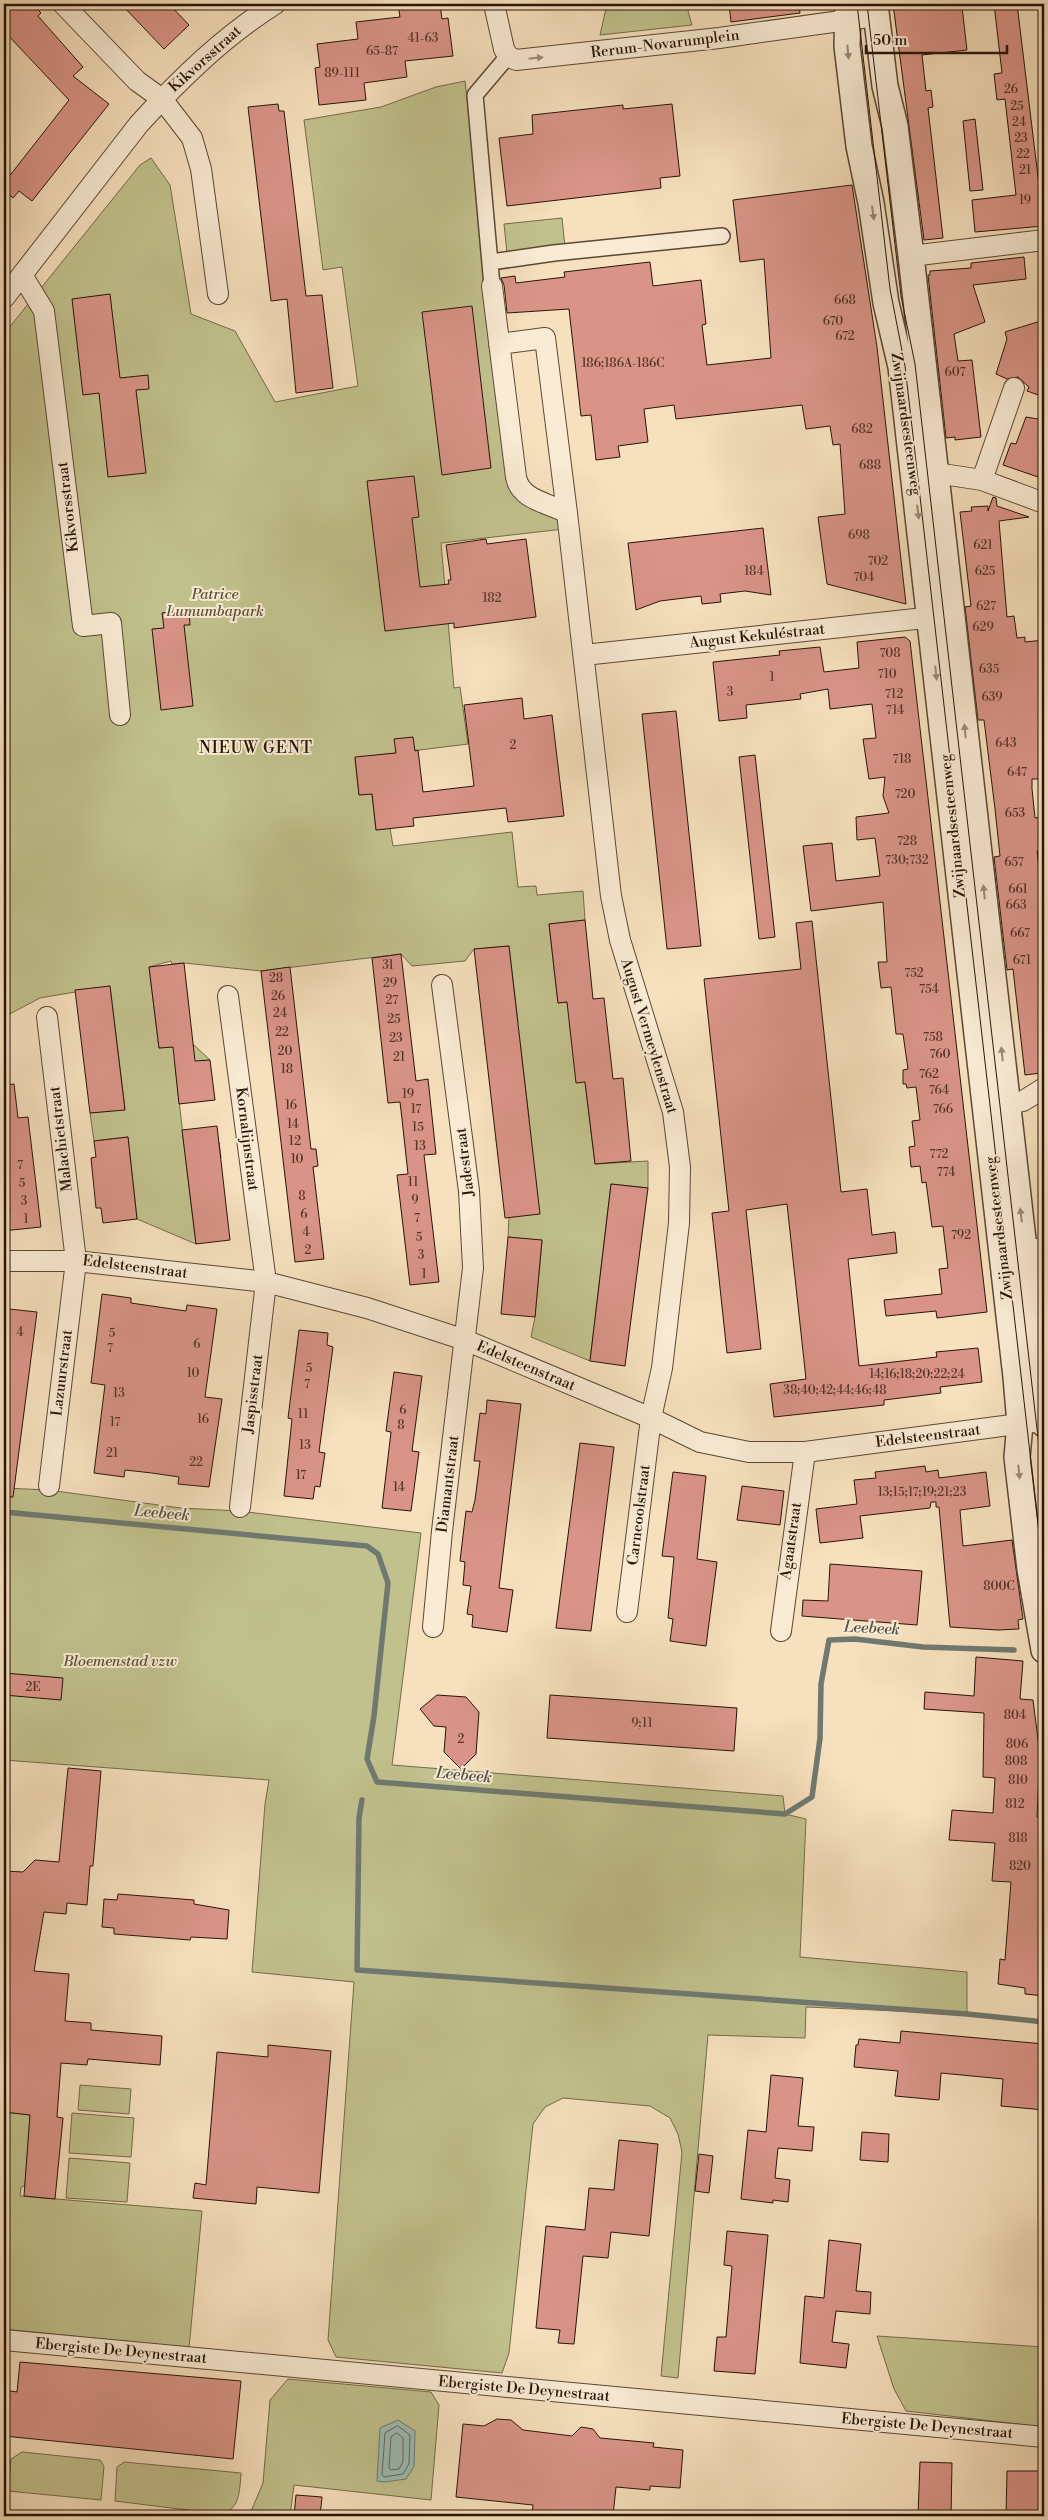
<svg xmlns="http://www.w3.org/2000/svg" width="1048" height="2520" font-family="'Libre Bodoni',serif">
<style>
.green{fill:#c1c18d;stroke:#756a4a}
.water{fill:#9dbdb5;stroke:#6f7970}
.lines{fill:none;stroke-linecap:round;stroke-linejoin:round}
.shore{stroke:#63685e;stroke-width:1}
.stream{stroke:#6f7970;stroke-width:5.5}
.building{fill:#d99487;stroke:#291408}
.pedestrian-casing{stroke:#5c4735;stroke-width:18}
.minor-casing{stroke:#5c4735;stroke-width:22}
.tertiary-casing{stroke:#5c4735;stroke-width:28}
.pedestrian{stroke:#f9ebd4;stroke-width:15}
.minor{stroke:#f9ebd4;stroke-width:20}
.tertiary{stroke:#f9ebd4;stroke-width:25}
.tram{stroke:#291408;stroke-width:1}
.oneway{fill:#9b8a78}
.labels{text-anchor:middle;dominant-baseline:central;stroke-width:4;stroke-linejoin:round;paint-order:stroke}
.number-label{font-size:12px;fill:#553428}
.street-label{font-size:15px;fill:#291408;stroke:#f9ebd4}
.park-label{font-size:15px;font-style:italic;fill:#5e5137;stroke:#f9ebd4}
.neighbourhood-label{font-size:16px;letter-spacing:1px;fill:#291408;stroke:#f9ebd4}
.water-label{font-size:16px;font-style:italic;fill:#524f45;stroke:#f9ebd4}
</style>
<rect width="100%" height="100%" fill="#f6e0bd"/>
<filter id="stains"><feTurbulence type="fractalNoise" baseFrequency=".004" numOctaves="4"/><feColorMatrix values="0 0 0 0 .2 0 0 0 0 .09 0 0 0 0 .02 0 0 0 .5 -.17"/></filter>
<radialGradient id="worn" r=".72"><stop offset=".6" stop-color="#630" stop-opacity="0"/><stop offset="1" stop-color="#630" stop-opacity=".3"/></radialGradient>
<!-- green -->
<path class="green" d="M607,4H686L692,25L600,35Z
M465,81L510,490L562,518L564,529L441,543L454,688L460,687L468,744L355,758L359,795L372,794L376,830L390,828L393,846L512,832L518,887L536,886L537,895L583,891L585,920L549,924L558,1003L567,1002L585,1082L595,1164L648,1161V1188L611,1184L590,1361L531,1337L535,1317L542,1241L508,1237L509,1217L531,1138L496,1141L498,1121L529,1118L520,1042L485,1045L487,1025L518,1022L509,946L474,949L465,961L412,966L401,954L261,971L184,963L172,964L171,961L149,967L159,1048L194,1045L210,1060L175,1064L184,1145L219,1142L221,1158L186,1162L196,1244L137,1219L128,1137L94,1141L90,1113L125,1109L110,986L40,998L4,1017V334L140,165L151,158L170,185L191,314L235,331L275,402L358,386L342,267L323,270L304,120L381,107L436,87Z
M562,218L565,247L507,253L504,224Z
M4,1488L48,1490L181,1508L239,1511L421,1533L392,1765L783,1796L785,1814L806,1819L800,1957L967,1972V2014L806,2007L805,2038L708,2035L678,2378L661,2376L682,2152L678,2134L670,2118L650,2106L563,2098L545,2107L533,2124L509,2353L502,2373L336,2357L328,2340L354,1982L252,1972L265,1804L269,1780L4,1760Z
M80,2085L131,2089L129,2114L78,2110Z
M4,2112L30,2115L25,2186L21,2187L20,2196L202,2211L189,2348L4,2329Z
M72,2113L134,2118L131,2157L69,2153Z
M69,2158L130,2163L127,2202L66,2198Z
M877,2336L1044,2347V2427L906,2411L894,2389Z
M288,2379L431,2392L439,2405L431,2500L294,2485L290,2516H249L263,2483L270,2400Z
M22,2452L100,2460L104,2466L101,2500L8,2491L11,2459Z
M124,2462L241,2473C239,2506 236,2516 201,2516L196,2511L115,2501L117,2467Z"/>
<!-- water -->
<path class="water" d="M398,2420L415,2431L414,2466L406,2479L385,2482L377,2481L380,2428Z"/>
<g class="lines">
<!-- shore -->
<path class="shore" d="M398,2426L410,2435L409,2464L403,2474L384,2477L382,2475L385,2433Z
M397,2433L403,2438V2462L399,2469L391,2470L389,2468L391,2437Z"/>
<!-- stream -->
<path class="stream" d="M4,1512L367,1546L378,1554L388,1583L374,1716L367,1759L377,1782L785,1814L812,1797L820,1738L821,1684L829,1640L855,1639L923,1647L1014,1650
M362,1800L359,1818L357,1970L967,2014L1044,2022"/>
</g>
<!-- building -->
<path class="building" d="M14,4H33L41,13L38,16L83,67L73,76L109,104L32,201L19,191L13,198L4,190V183L69,100L4,31V13Z
M121,4H169L189,25L164,49Z
M398,4H440L442,19L448,18L453,56L405,61L407,77L364,83L366,100L319,105L315,68L320,67L317,44L358,39L356,22L400,17Z
M729,4H799L800,13L731,22Z
M893,4H954V8L962,7L967,50L922,55L926,91L931,90L933,107L928,108L943,238L924,240Z
M994,4H1017L1044,226L975,232L972,200L1016,195L1005,99L997,100L994,74L1002,73Z
M278,104L279,111H284L306,296L322,295L333,388L296,393L287,299L271,301L248,107Z
M672,104L680,176L660,178L661,188L507,206L499,138L533,134L532,115L623,105V109Z
M975,119L983,190L970,191L963,121Z
M852,185L877,347L906,604L827,584L818,517L845,514L840,444L833,445L830,426L806,429L802,405L676,419L674,405L644,409L648,442L618,446L620,457L596,460L591,415L581,416L569,309L507,313L504,285L501,278L515,276L516,283L565,277L564,272L650,262L653,286L701,280L706,324L702,325L707,365L771,358L764,259L740,262L733,200Z
M1024,257L1026,279L973,285L985,322L954,334L958,361L972,360L981,437L955,440V437L946,438L928,275H930V271L971,268V263Z
M110,294L120,378L148,375L149,389L136,390L146,473L108,477L99,393L83,395L72,299Z
M472,306L491,468L442,475L422,312Z
M1044,320V397L1027,391L1029,387L1018,377L1007,379L996,374L1007,339L1005,332Z
M1026,417L1044,420V479L1003,465L1011,443L1016,444Z
M414,476L419,517L412,518L420,587L449,584L448,580H451L446,545L486,539L487,544L526,539L536,617L454,628V623L385,631L367,481Z
M993,497L996,498L997,506L1029,517L999,521L1007,617L1014,616L1017,638L1025,637V642L1044,640V779H1032V789L1035,818L1043,817L1044,825V850L1037,851L1044,908V950L1040,951L1044,988V1064H1040L1041,1073L1025,1075L1013,969L1007,970L994,857L1000,856L995,809L984,720H978L965,607L971,606L960,512L972,511L971,507L988,506V511Z
M763,528L771,595L745,591L720,594L721,602L702,604L701,596L660,601L636,610L628,543Z
M189,610L190,625H184L193,706L161,710L152,629L164,628L162,613Z
M905,637L910,641L987,1312L937,1318L936,1311L886,1316L884,1300L942,1294L939,1269L948,1268L943,1226L932,1227L926,1182L922,1183L920,1166L911,1167L909,1147L915,1146L912,1121L920,1120L916,1087L907,1088L906,1084H903V1070L908,1069L903,1034H896L891,987L881,988L878,962H887L883,902L811,911L803,846L832,843L836,881L880,876L875,838L857,840L856,817L889,813L883,796L885,777L869,779L863,739L876,738L872,704L830,709L828,689L800,694L801,699L746,705L747,718L719,721L713,662L780,655L779,651L820,647L824,672L859,668L857,642Z
M522,698L524,719L552,715L564,816L508,822L506,808L413,818L414,826L376,830L372,794L359,795L355,757L396,753L394,739L413,737L415,751L418,750L423,792L474,786L464,705Z
M676,711L701,946L667,949L642,714Z
M755,755L775,937L759,939L739,757Z
M585,920L593,999L604,998L613,1079L623,1078L631,1161L595,1164L585,1082L576,1083L567,1002L558,1003L549,924Z
M812,921L841,1192L867,1189L872,1235L895,1232L897,1253L848,1259L859,1366L937,1357L936,1352L978,1348L982,1382L940,1387L941,1393L884,1400V1405L774,1417L770,1384L806,1379L787,1204L746,1210L761,1349L727,1353L712,1213L729,1211L704,979L801,969L796,923Z
M509,946L540,1214L505,1218L474,949Z
M401,954L416,1081L428,1079L436,1154L424,1155L439,1282L410,1285L397,1175L408,1174L402,1119L400,1102L388,1103L372,958Z
M184,963L195,1061L210,1060L215,1100L179,1104L173,1047L159,1048L149,967Z
M290,967L311,1149H316L318,1166L313,1167L324,1259L295,1262L261,971Z
M110,986L125,1110L90,1113L75,990Z
M14,1084L18,1118L28,1117L41,1227L12,1230H5L4,1219V1213L10,1212L4,1155V1085Z
M217,1126L230,1240L196,1244L182,1130Z
M128,1137L137,1219L103,1223L101,1208H96L91,1158L96,1157L94,1141Z
M611,1184L648,1188L625,1366L590,1361Z
M508,1237L542,1240L535,1317L501,1314Z
M102,1294L131,1298V1303L186,1311L187,1305L217,1309L205,1397L222,1399L209,1487L178,1484L179,1477L152,1473L125,1470L124,1477L94,1473L105,1385L91,1383Z
M9,1309L37,1312L13,1497H4V1347Z
M299,1330L328,1333L327,1345L333,1347L319,1452L325,1453L320,1487L315,1486L313,1499L284,1496L292,1419L288,1418Z
M394,1372L422,1376L412,1451L419,1452L411,1511L382,1508L391,1432L386,1431Z
M487,1400L521,1404L499,1588L513,1590L507,1632L472,1627L473,1615L467,1614L471,1586L463,1585L465,1562L460,1561L466,1511L472,1512L475,1500L480,1461H474L480,1413L486,1414Z
M580,1443L614,1447L591,1631L556,1628Z
M925,1466L926,1472L938,1470L939,1478L986,1472L990,1506L960,1510L963,1546L1012,1540L1023,1619L1018,1620L1019,1629L998,1630L950,1627L939,1507H936V1502H931L930,1508L860,1516L863,1538L820,1543L816,1509L857,1504L854,1480L876,1478L875,1472Z
M673,1472L706,1476L697,1559L717,1562L706,1646L670,1641L673,1619L668,1618L674,1557L662,1556Z
M742,1486L784,1491L780,1525L737,1520Z
M830,1564L922,1571L917,1625L802,1616L803,1600L828,1601Z
M976,1657L1023,1661L1020,1699L1033,1700L1040,1755L1037,1817L1044,1818L1042,1889H1044V1996L1025,1994V1988L998,1984L1000,1959L1005,1960L1011,1882L992,1881L995,1843L949,1840L952,1810L993,1813L995,1778L983,1777L984,1713L924,1709L925,1692L974,1696Z
M4,1673L63,1678L61,1700L4,1695Z
M437,1695L466,1697L479,1712L476,1754L461,1769L444,1752L446,1727L434,1726L420,1709Z
M550,1695L737,1708L734,1751L547,1738Z
M68,1768L101,1771L93,1866H90L87,1905L67,1903L66,1914L44,1912L34,1971L69,1974L65,2021L91,2023V2030L162,2036L160,2065L88,2059L87,2065L61,2063L57,2117L63,2118L55,2199L24,2196L30,2115L4,2112V1871L23,1872L35,1860L59,1862Z
M118,1894L194,1900V1904L229,1910L227,1939L191,1937L190,1940L114,1934V1928L102,1927L104,1899L117,1900Z
M901,2031L1044,2044V2110L1001,2106L1003,2079L941,2073L939,2100L895,2096L898,2071L854,2067L856,2045H858L859,2039L900,2043Z
M268,2045L331,2051L319,2193L257,2187L256,2204L193,2198L195,2183L206,2185L217,2052L268,2057Z
M771,2075L803,2078L798,2126L814,2127L812,2151L778,2148L775,2178L790,2180L788,2202L773,2200V2203L741,2199L748,2130L766,2132Z
M862,2132L889,2134L888,2162L860,2160Z
M619,2140L658,2144L649,2236L611,2232L608,2258L583,2256L574,2344L558,2343L560,2330L536,2328L546,2226L585,2230L589,2188L614,2190Z
M699,2154L713,2156L709,2193L695,2191Z
M727,2231L768,2235L755,2374L714,2371L717,2337H726L732,2266L724,2265Z
M829,2240L861,2244L856,2291L871,2292L870,2314L836,2311L832,2342L849,2344L846,2368L800,2363L805,2296L824,2298Z
M20,2362L241,2381L233,2459L4,2436V2390L17,2392Z
M497,2419L511,2420L523,2430L572,2436L581,2427L593,2429L600,2438L654,2443L653,2447L683,2450L680,2488L650,2486V2490L616,2487L613,2516H532L533,2505L456,2497L463,2424L484,2426Z
M920,2462L952,2463L951,2516H918Z
M1007,2471H1041L1040,2516H1006Z
M296,2495L322,2497L320,2516H294Z"/>
<g class="lines">
<defs>
<path id="pedestrian" d="M491,262L554,253L722,236
M492,286L475,95L508,56"/>
<path id="minor" d="M63,4L137,81L162,99L192,138L201,169L218,294
M494,4L504,49L508,56L516,60L719,38L876,16
M911,256L1044,240
M22,275L44,311L83,626L111,623L120,715
M492,286L516,477C520,500 549,503 567,513L545,338L499,344
M4,298L139,124C180,79 223,37 275,4
M936,473L982,480L1044,503
M982,480L1014,388
M567,513L611,896L620,940L673,1112L680,1167L679,1223L662,1368L651,1418L627,1612
M584,655L943,616
M228,996L266,1282L240,1507
M47,1017L76,1261L49,1486
M1008,1104L1023,1101L1044,1088
M1025,1251L1044,1248
M4,1261H76L266,1282L367,1308L465,1340L651,1418L700,1442L749,1452H805L1033,1422
M433,1627L442,1531L473,1268L469,1191L442,985
M781,1631L805,1452
M4,2340L1044,2437"/>
<path id="tertiary" d="M848,4L847,46L859,146L871,203L886,303L901,367L1016,1377L1020,1424L1017,1457L1030,1569L1044,1650
M875,4L885,86L895,126L911,256L1044,1424"/>
</defs>
<!-- pedestrian casing -->
<use href="#pedestrian" class="pedestrian-casing"/>
<!-- minor casing -->
<use href="#minor" class="minor-casing"/>
<!-- tertiary casing -->
<use href="#tertiary" class="tertiary-casing"/>
<!-- pedestrian -->
<use href="#pedestrian" class="pedestrian"/>
<!-- minor -->
<use href="#minor" class="minor"/>
<!-- tertiary -->
<use href="#tertiary" class="tertiary"/>
<!-- tram -->
<path class="tram" d="M857,4L890,289L905,366L1044,1575
M867,4L901,296L915,364L1044,1490"/>
</g>
<!-- one-way arrows -->
<defs><path id="oneway-solid" d="M-6-.8H1V-3.2L6.5 0L1 3.2V.8H-6Z" transform="scale(1.25)"/></defs>
<g class="oneway">
<use href="#oneway-solid" transform="translate(848 52) rotate(85)"/>
<use href="#oneway-solid" transform="translate(536 58) rotate(-6)"/>
<use href="#oneway-solid" transform="translate(873 213) rotate(82)"/>
<use href="#oneway-solid" transform="translate(918 512) rotate(83)"/>
<use href="#oneway-solid" transform="translate(936 673) rotate(84)"/>
<use href="#oneway-solid" transform="translate(965 731) rotate(-96)"/>
<use href="#oneway-solid" transform="translate(984 892) rotate(-96)"/>
<use href="#oneway-solid" transform="translate(1002 1054) rotate(-96)"/>
<use href="#oneway-solid" transform="translate(1021 1215) rotate(-97)"/>
<use href="#oneway-solid" transform="translate(1019 1472) rotate(84)"/>
</g>
<g class="labels">
<!-- number labels -->
<g class="number-label">
<text x="423" y="38">41-63</text>
<text x="382" y="51">65-87</text>
<text x="342" y="73">89-111</text>
<text x="1011" y="89">26</text>
<text x="1017" y="106">25</text>
<text x="1019" y="122">24</text>
<text x="1021" y="138">23</text>
<text x="1023" y="154">22</text>
<text x="1025" y="170">21</text>
<text x="1025" y="200">19</text>
<text x="845" y="300">668</text>
<text x="833" y="321">670</text>
<text x="845" y="336">672</text>
<text x="623" y="363">186;186A-186C</text>
<text x="955" y="372">607</text>
<text x="862" y="429">682</text>
<text x="870" y="465">688</text>
<text x="859" y="535">698</text>
<text x="983" y="545">621</text>
<text x="878" y="561">702</text>
<text x="754" y="571">184</text>
<text x="985" y="571">625</text>
<text x="864" y="577">704</text>
<text x="492" y="598">182</text>
<text x="986" y="606">627</text>
<text x="983" y="627">629</text>
<text x="890" y="653">708</text>
<text x="989" y="669">635</text>
<text x="887" y="674">710</text>
<text x="772" y="677">1</text>
<text x="730" y="692">3</text>
<text x="894" y="694">712</text>
<text x="992" y="697">639</text>
<text x="895" y="710">714</text>
<text x="1006" y="743">643</text>
<text x="513" y="745">2</text>
<text x="902" y="759">718</text>
<text x="1017" y="772">647</text>
<text x="905" y="794">720</text>
<text x="1015" y="813">653</text>
<text x="907" y="841">728</text>
<text x="907" y="860">730;732</text>
<text x="1014" y="862">657</text>
<text x="1018" y="889">661</text>
<text x="1016" y="905">663</text>
<text x="1020" y="933">667</text>
<text x="1022" y="960">671</text>
<text x="388" y="965">31</text>
<text x="914" y="973">752</text>
<text x="276" y="978">28</text>
<text x="390" y="983">29</text>
<text x="929" y="989">754</text>
<text x="278" y="996">26</text>
<text x="392" y="1000">27</text>
<text x="280" y="1013">24</text>
<text x="394" y="1019">25</text>
<text x="282" y="1032">22</text>
<text x="933" y="1037">758</text>
<text x="396" y="1038">23</text>
<text x="285" y="1051">20</text>
<text x="940" y="1054">760</text>
<text x="399" y="1057">21</text>
<text x="287" y="1069">18</text>
<text x="929" y="1074">762</text>
<text x="939" y="1090">764</text>
<text x="408" y="1094">19</text>
<text x="291" y="1105">16</text>
<text x="416" y="1109">17</text>
<text x="943" y="1109">766</text>
<text x="293" y="1124">14</text>
<text x="418" y="1127">15</text>
<text x="295" y="1141">12</text>
<text x="420" y="1146">13</text>
<text x="939" y="1154">772</text>
<text x="297" y="1159">10</text>
<text x="20" y="1165">7</text>
<text x="946" y="1172">774</text>
<text x="413" y="1182">11</text>
<text x="22" y="1183">5</text>
<text x="302" y="1196">8</text>
<text x="415" y="1200">9</text>
<text x="24" y="1201">3</text>
<text x="304" y="1214">6</text>
<text x="417" y="1218">7</text>
<text x="26" y="1219">1</text>
<text x="306" y="1232">4</text>
<text x="961" y="1235">792</text>
<text x="419" y="1237">5</text>
<text x="308" y="1250">2</text>
<text x="421" y="1255">3</text>
<text x="424" y="1274">1</text>
<text x="20" y="1332">4</text>
<text x="112" y="1333">5</text>
<text x="197" y="1344">6</text>
<text x="110" y="1348">7</text>
<text x="309" y="1368">5</text>
<text x="193" y="1373">10</text>
<text x="917" y="1374">14;16;18;20;22;24</text>
<text x="307" y="1384">7</text>
<text x="835" y="1390">38;40;42;44;46;48</text>
<text x="119" y="1393">13</text>
<text x="403" y="1410">6</text>
<text x="303" y="1414">11</text>
<text x="203" y="1419">16</text>
<text x="115" y="1422">17</text>
<text x="401" y="1425">8</text>
<text x="305" y="1445">13</text>
<text x="112" y="1453">21</text>
<text x="196" y="1462">22</text>
<text x="301" y="1475">17</text>
<text x="399" y="1487">14</text>
<text x="922" y="1492">13;15;17;19;21;23</text>
<text x="999" y="1586">800C</text>
<text x="33" y="1687">2E</text>
<text x="1015" y="1715">804</text>
<text x="642" y="1723">9;11</text>
<text x="461" y="1739">2</text>
<text x="1017" y="1744">806</text>
<text x="1016" y="1761">808</text>
<text x="1018" y="1780">810</text>
<text x="1015" y="1804">812</text>
<text x="1018" y="1838">818</text>
<text x="1020" y="1866">820</text>
</g>
<!-- street labels -->
<g class="street-label">
<text transform="translate(665 44) rotate(-7)">Rerum-Novarumplein</text>
<text transform="translate(205 59) rotate(-42)">Kikvorsstraat</text>
<text transform="translate(906 424) rotate(82)">Zwijnaardsesteenweg</text>
<text transform="translate(68 507) rotate(-97)">Kikvorsstraat</text>
<text transform="translate(757 636) rotate(-6)">August Kekuléstraat</text>
<text transform="translate(953 826) rotate(-96)">Zwijnaardsesteenweg</text>
<text transform="translate(649 1036) rotate(73)">August Vermeylenstraat</text>
<text transform="translate(61 1139) rotate(-97)">Malachietstraat</text>
<text transform="translate(247 1139) rotate(83)">Kornalijnstraat</text>
<text transform="translate(465 1162) rotate(-97)">Jadestraat</text>
<text transform="translate(999 1228) rotate(-97)">Zwijnaardsesteenweg</text>
<text transform="translate(135 1267) rotate(7)">Edelsteenstraat</text>
<text transform="translate(526 1366) rotate(23)">Edelsteenstraat</text>
<text transform="translate(62 1373) rotate(-83)">Lazuurstraat</text>
<text transform="translate(253 1394) rotate(-83)">Jaspisstraat</text>
<text transform="translate(928 1436) rotate(-7)">Edelsteenstraat</text>
<text transform="translate(448 1484) rotate(-83)">Diamantstraat</text>
<text transform="translate(639 1515) rotate(-83)">Carneoolstraat</text>
<text transform="translate(791 1541) rotate(-82)">Agaatstraat</text>
<text transform="translate(121 2351) rotate(5)">Ebergiste De Deynestraat</text>
<text transform="translate(524 2389) rotate(5)">Ebergiste De Deynestraat</text>
<text transform="translate(927 2426) rotate(5)">Ebergiste De Deynestraat</text>
</g>
<!-- park labels -->
<g class="park-label">
<text x="215" y="594">Patrice<tspan x="215" dy="17">Lumumbapark</tspan></text>
<text x="120" y="1661">Bloemenstad vzw</text>
</g>
<!-- neighbourhood labels -->
<g class="neighbourhood-label">
<text x="256" y="748">NIEUW GENT</text>
</g>
<!-- water labels -->
<g class="water-label">
<text transform="translate(162 1513) rotate(5)">Leebeek</text>
<text transform="translate(872 1628) rotate(3)">Leebeek</text>
<text transform="translate(464 1775) rotate(5)">Leebeek</text>
</g>
</g>
<!-- margin -->
<rect width="1048" height="2520" fill="none" stroke="#f6e0bd" stroke-width="20"/>
<rect x="5" y="5" width="1038" height="2510" fill="none" stroke="#291408" stroke-width="2.5"/>
<rect x="10" y="10" width="1028" height="2500" fill="none" stroke="#291408"/>
<!-- scale -->
<path d="M866 45v8h141v-8" fill="none" stroke="#291408" stroke-width="2.5"/>
<text x="873" y="45" font-size="15" fill="#291408" stroke="#f9ebd4" stroke-width="4" paint-order="stroke">50 m</text>
<rect width="100%" height="100%" filter="url(#stains)"/>
<rect width="100%" height="100%" fill="url(#worn)"/>
</svg>
